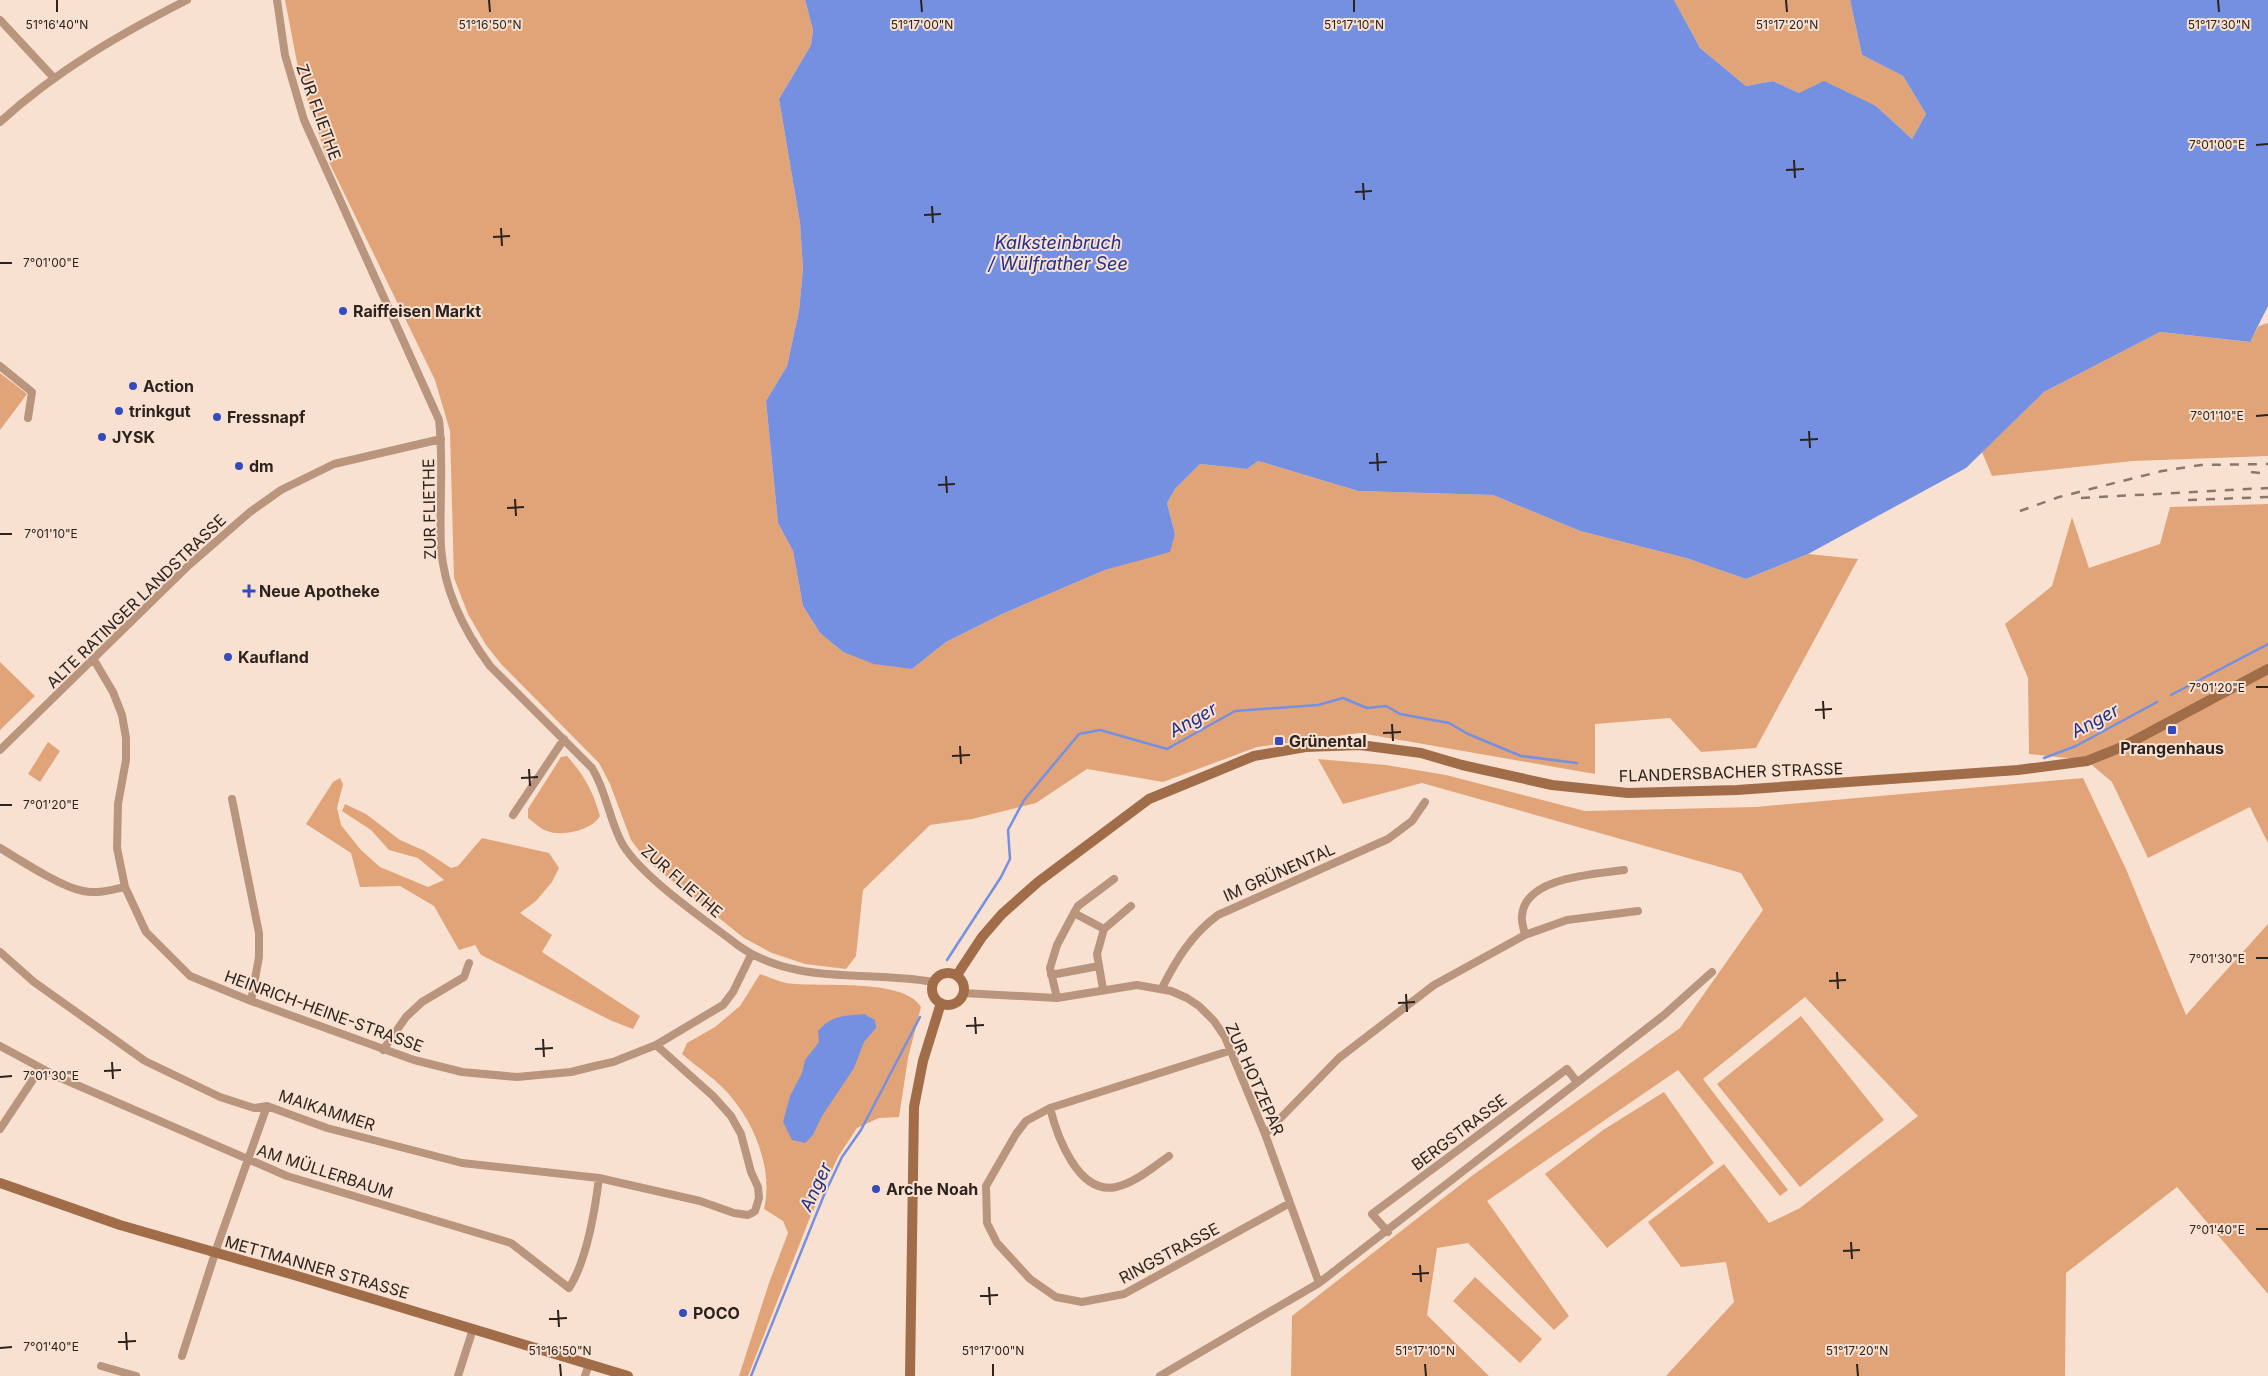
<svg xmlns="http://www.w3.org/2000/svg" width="2268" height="1376" viewBox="0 0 2268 1376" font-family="Inter,sans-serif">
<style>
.green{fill:#e1a479}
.water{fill:#7690e1}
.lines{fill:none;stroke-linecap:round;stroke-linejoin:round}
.stream{stroke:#7690e1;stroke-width:2.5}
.street{stroke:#b9957d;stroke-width:8}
.secondary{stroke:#a06d48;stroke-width:10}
.rail{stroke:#87786e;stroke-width:2.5;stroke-dasharray:9 9;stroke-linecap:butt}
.ticks{fill:none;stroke:#2c231e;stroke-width:2}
.poi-dot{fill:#344bbd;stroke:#f9e1d1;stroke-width:2}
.labels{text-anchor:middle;stroke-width:4;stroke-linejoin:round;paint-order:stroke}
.street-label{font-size:16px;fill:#2c231e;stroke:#f9e1d1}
.poi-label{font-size:16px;font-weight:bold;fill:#2c231e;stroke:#f9e1d1;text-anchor:start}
.water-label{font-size:18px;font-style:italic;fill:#1f2f8b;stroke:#f9e1d1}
.ticks-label{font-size:12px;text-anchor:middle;fill:#2c231e;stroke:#f9e1d1;stroke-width:4;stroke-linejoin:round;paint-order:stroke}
</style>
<rect width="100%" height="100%" fill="#f9e1d1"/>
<!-- green -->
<path class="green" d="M285,0H805L813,30L811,45L779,99L800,223L803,268L799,311L787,366L766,401L778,523L793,551L803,606L820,633L843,652L912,669L946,642L1002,614L1105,570L1136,560L1175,534L1167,503L1175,489L1200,464L1247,469L1258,461L1358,491L1493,495L1580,531L1686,558L1746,579L1808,554L1858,559L1756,748L1701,752L1670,718L1595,724V774L1360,733L1257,747L1163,782L1087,769L1036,803L972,819L930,825L863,890L856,956L846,969L805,964L772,953L744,938L646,860L631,840L610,784L599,763L502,665L486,645L468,614L454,578L450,431L435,380L326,156L300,78Z
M1674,0H1850L1862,55L1903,76L1926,114L1912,139L1876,106L1799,93L1773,81L1746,86L1700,48Z
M2268,323V456L2133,461L1992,476L1982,452L2044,392L2160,332L2249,342L2259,326Z
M0,373L27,394L0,430Z
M2268,504V843L2250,807L2148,858L2112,782L2086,760L2029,754L2028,678L2005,624L2052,586L2072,517L2089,568L2160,544L2170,507Z
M0,662L35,696L0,730Z
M48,742L60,751L40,782L28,774Z
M567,756C584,775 593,791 600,816C592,830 563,837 547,831C540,829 534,822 528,818V809L561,757Z
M1318,759L1386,765L1446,775L1585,811L1756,807L2083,778L2126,869L2186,1015L2268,924V1294L2177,1187L2066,1273L2065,1376H1666L1734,1302L1726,1262L1681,1267L1648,1222L1724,1164L1769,1223L1800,1208L1918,1116L1805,997L1703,1079L1788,1190L1780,1196L1678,1070L1487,1201L1569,1316L1554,1330L1468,1243L1437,1248L1427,1315L1489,1376H1291L1292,1316L1473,1175L1680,1028L1763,910L1741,873L1422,783L1343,804Z
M340,778L343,784L337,808L341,825L361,850L380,867L428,887L444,880L418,858L389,850L371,830L342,811L345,804L366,814L400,840L425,851L451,868L458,866L482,838L549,853L559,868L552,882L536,901L520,913L552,935L542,952L640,1016L633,1029L612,1021L481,955L475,945L459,950L434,906L400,886L360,887L351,853L306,824L333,782Z
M760,974C769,977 778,981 786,983C818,988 903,977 921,1007L908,1058L899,1117L879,1118L857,1128L838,1157L809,1220L748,1376H739L769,1283L788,1233L783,1221L764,1209C773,1171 756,1127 732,1098C719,1081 698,1068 682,1054L687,1043L715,1027L740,1006Z
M1801,1016L1884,1120L1800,1187L1717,1084Z
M1664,1092L1714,1163L1607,1248L1545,1174L1603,1130Z
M1475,1277L1542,1339L1520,1363L1453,1301Z"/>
<!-- water -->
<path class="water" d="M805,0H1674L1700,48L1746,86L1773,81L1799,93L1824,81L1876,106L1912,139L1926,114L1903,76L1862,55L1850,0H2268V306L2250,342L2160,332L2044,392L1966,468L1808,554L1746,579L1686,558L1580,531L1493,495L1358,491L1258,461L1247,469L1200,464L1175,489L1167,503L1175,534L1170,552L1105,570L1002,614L946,642L912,669L874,664L843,652L820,633L803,606L793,551L778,523L766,401L787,366L799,311L803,268L800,223L779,99L811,45L813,30Z
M864,1014L875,1020L876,1028L864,1042L854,1068L822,1116L813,1135L805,1143L792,1140L783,1122L790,1096L802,1073L805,1060L819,1042L818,1031C832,1015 844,1016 864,1014Z"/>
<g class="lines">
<!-- stream -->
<path class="stream" d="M2171,695L2268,644
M2044,758L2076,746L2157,702
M947,960L1001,877L1010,859L1008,830L1024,800L1079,734L1100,730L1167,749L1235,711L1318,705L1343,698L1367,708L1386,706L1400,714L1449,723L1468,734L1521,756L1577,763
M751,1376L824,1195L842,1157L861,1130L920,1017"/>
<!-- street -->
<path class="street" d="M277,0L285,55L304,120L439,420C444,463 439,505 441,547C444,592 464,631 490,666L592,768C607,792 609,821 623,845C644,879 707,921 739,946C796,986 868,970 933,982
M0,20L54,78
M0,122C56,71 120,34 187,0
M0,366L32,392L28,418
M94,660L113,692L122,715L126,738V760L118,804L117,848L125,887L146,932L190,976L251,1001L414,1060L462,1072L517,1077L571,1072L595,1066L613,1062L656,1045L723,1005L733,992L751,955
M0,750L188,566L250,512L281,490L334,464L441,439
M232,799L259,933V957L251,1001
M513,815L564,739
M0,848C20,860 61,887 83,891C97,894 112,890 125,887
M1074,913L1078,906L1114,879
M1104,929L1131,906
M1525,935C1524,929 1521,922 1522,916C1524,877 1595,874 1624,870
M0,952L34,982L145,1061L220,1097L254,1108L267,1106L327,1128L462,1163L599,1178L700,1201L734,1213L748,1215L752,1213L755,1211L759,1198L758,1187L751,1172L741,1134L731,1116L713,1096L656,1045
M1051,975L1099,966
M1162,988C1176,960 1192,934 1218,915L1388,839L1412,821L1425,802
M963,993L1057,998L1137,985L1171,991L1187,998L1199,1006L1214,1021L1225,1037L1265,1134L1319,1283
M1057,998L1050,968L1057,945L1074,913L1104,929L1097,954L1103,989
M0,1046L56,1076L287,1176L511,1243L569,1288C586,1262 595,1210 599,1178
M383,1050L406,1017L422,1002L464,977L469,963
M1229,1051L1050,1108L1026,1121L1016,1134L986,1186L987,1223L997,1243L1030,1279L1056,1297L1082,1302L1124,1294L1290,1203
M1050,1108C1057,1136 1078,1195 1116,1187C1135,1183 1153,1167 1169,1156
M0,1129L40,1069
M1265,1134L1339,1058L1434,985L1525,935L1567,920L1638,911
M1388,1232L1372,1214L1567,1069L1577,1082
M182,1356L218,1244L267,1106
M101,1366L136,1376
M458,1376L473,1329
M585,1376L589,1364
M1160,1376L1319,1283L1664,1015L1712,972"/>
<!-- secondary -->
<path class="secondary" d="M932 989a16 16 0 1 1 32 0a16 16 0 1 1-32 0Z
M957,975L982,937L1002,914L1038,882L1149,799L1254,756L1306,747L1360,745L1421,753L1462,765L1552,785L1628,793L1737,790L2018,770L2087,761L2122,747L2268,669
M0,1183L120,1225L294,1275L628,1376
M910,1376L914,1107L923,1061L941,1003"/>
<!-- rail -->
<path class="rail" d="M2251,472L2268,474
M2081,498L2268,488
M2188,500L2268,497
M2020,511L2059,497L2162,471L2201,465L2268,464"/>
</g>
<!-- ticks -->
<path class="ticks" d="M57,0V12M489,0L490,12M921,0L922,12M1354,0V12M1786,0L1787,12M2218,0L2219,12M2256,145L2268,144M1794,160L1795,178M1786,170L1804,169M1363,183L1364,200M1355,192L1372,191M932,206L933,223M924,215L941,214M501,228L502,246M493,237L510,236M0,263H12M2256,416L2268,415M1809,431L1810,448M1800,440L1818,439M1377,453L1378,471M1369,463L1387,462M946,476L947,493M938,485L955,484M515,499L516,516M507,508L524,507M0,534H12M2256,687H2268M1823,701L1824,719M1815,710L1832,709M1392,724L1393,741M1383,733L1401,732M960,746L961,764M952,756L970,755M529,769L530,786M521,778L538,777M0,805H12M2256,958H2268M1837,972L1838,989M1829,981L1846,980M1406,994L1407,1012M1398,1003L1415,1002M975,1017L976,1034M966,1026L984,1025M543,1039L544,1057M535,1049L553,1048M112,1062L113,1079M104,1071L121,1070M0,1077L12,1076M2256,1229H2268M1851,1242L1852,1259M1843,1251L1860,1250M1420,1265L1421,1282M1412,1274L1429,1273M989,1287L990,1305M980,1296L998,1295M558,1310L559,1327M549,1319L567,1318M126,1332L127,1350M118,1342L136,1341M0,1348L12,1347M560,1364L561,1376M993,1364V1376M1425,1364L1426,1376M1857,1364L1858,1376"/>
<!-- markers -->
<g class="poi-dot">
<circle cx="343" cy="311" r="5"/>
<circle cx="133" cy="386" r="5"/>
<circle cx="119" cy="411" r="5"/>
<circle cx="217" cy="417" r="5"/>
<circle cx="102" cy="437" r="5"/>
<circle cx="239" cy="466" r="5"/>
<path d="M246.5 583.5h5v5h5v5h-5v5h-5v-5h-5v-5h5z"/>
<circle cx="228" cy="657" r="5"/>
<rect x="2167" y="725" width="10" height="10" rx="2.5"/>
<rect x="1274" y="736" width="10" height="10" rx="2.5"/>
<circle cx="876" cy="1189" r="5"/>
<circle cx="683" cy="1313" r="5"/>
</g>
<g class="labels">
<!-- street labels -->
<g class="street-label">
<text transform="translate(319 112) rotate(70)" y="6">ZUR FLIETHE</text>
<text transform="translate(429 509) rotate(-91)" y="6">ZUR FLIETHE</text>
<text transform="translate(136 601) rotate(-44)" y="6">ALTE RATINGER LANDSTRASSE</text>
<text transform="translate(1731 772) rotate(-2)" y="6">FLANDERSBACHER STRASSE</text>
<text transform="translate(1279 872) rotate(-24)" y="6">IM GRÜNENTAL</text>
<text transform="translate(682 881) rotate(41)" y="6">ZUR FLIETHE</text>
<text transform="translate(324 1011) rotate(20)" y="6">HEINRICH-HEINE-STRASSE</text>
<text transform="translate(1255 1079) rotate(66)" y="6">ZUR HOTZEPAR</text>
<text transform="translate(327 1110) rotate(18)" y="6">MAIKAMMER</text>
<text transform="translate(1459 1132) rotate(-37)" y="6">BERGSTRASSE</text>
<text transform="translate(325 1171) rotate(18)" y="6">AM MÜLLERBAUM</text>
<text transform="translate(1169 1253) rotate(-28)" y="6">RINGSTRASSE</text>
<text transform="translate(317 1267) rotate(16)" y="6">METTMANNER STRASSE</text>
</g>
<!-- poi labels -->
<g class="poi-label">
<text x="353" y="317">Raiffeisen Markt</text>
<text x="143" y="392">Action</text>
<text x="129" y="417">trinkgut</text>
<text x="227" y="423">Fressnapf</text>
<text x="112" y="443">JYSK</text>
<text x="249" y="472">dm</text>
<text x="259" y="597">Neue Apotheke</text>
<text x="238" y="663">Kaufland</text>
<text x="1289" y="747">Grünental</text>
<text x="2172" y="754" text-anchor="middle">Prangenhaus</text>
<text x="886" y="1195">Arche Noah</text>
<text x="693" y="1319">POCO</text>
</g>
<!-- water labels -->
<g class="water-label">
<text x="1058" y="249">Kalksteinbruch<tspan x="1058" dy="21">/ Wülfrather See</tspan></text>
<text transform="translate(1193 720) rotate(-29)" y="6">Anger</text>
<text transform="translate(2095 721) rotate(-28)" y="6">Anger</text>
<text transform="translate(816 1187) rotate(-65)" y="6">Anger</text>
</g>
</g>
<g class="ticks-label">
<text x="57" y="29">51°16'40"N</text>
<text x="490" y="29">51°16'50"N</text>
<text x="922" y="29">51°17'00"N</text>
<text x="1354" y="29">51°17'10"N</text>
<text x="1787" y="29">51°17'20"N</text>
<text x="2219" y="29">51°17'30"N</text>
<text x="2217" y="149">7°01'00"E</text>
<text x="51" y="267">7°01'00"E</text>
<text x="2217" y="420">7°01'10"E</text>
<text x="51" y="538">7°01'10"E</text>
<text x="2217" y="692">7°01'20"E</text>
<text x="51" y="809">7°01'20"E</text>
<text x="2217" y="963">7°01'30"E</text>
<text x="51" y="1080">7°01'30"E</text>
<text x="2217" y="1234">7°01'40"E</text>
<text x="51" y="1351">7°01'40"E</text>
<text x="560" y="1355">51°16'50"N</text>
<text x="993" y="1355">51°17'00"N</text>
<text x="1425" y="1355">51°17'10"N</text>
<text x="1857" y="1355">51°17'20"N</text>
</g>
</svg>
